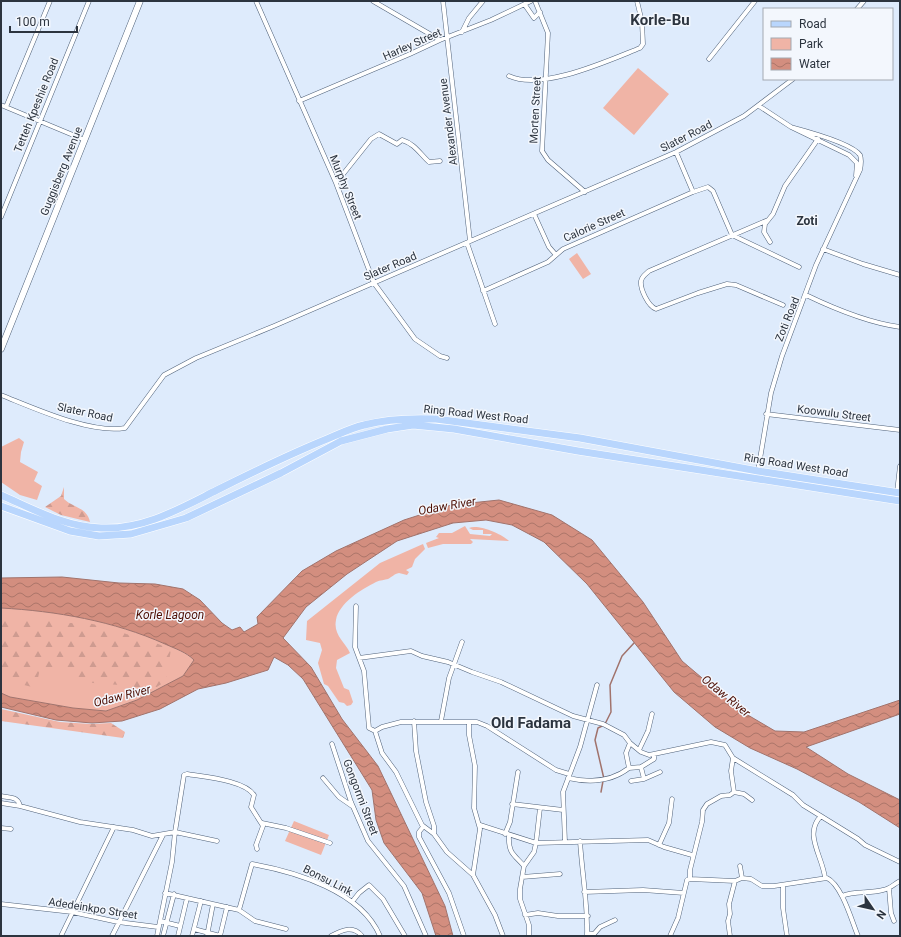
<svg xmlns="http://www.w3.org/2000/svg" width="901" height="937" viewBox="0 0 901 937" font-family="Roboto,sans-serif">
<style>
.green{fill:#f0b4a6}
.forest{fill:url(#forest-firs)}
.water{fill:url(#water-waves);stroke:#a1736c}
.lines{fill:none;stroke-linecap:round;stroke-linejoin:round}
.stream{stroke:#a1736c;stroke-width:1.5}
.street-casing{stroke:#50627a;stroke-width:5}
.secondary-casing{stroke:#50627a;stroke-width:7}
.primary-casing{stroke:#fff;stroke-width:8}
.street{stroke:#fff;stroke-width:4}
.secondary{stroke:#fff;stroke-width:6}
.primary{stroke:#b9d6fd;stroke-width:7}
.labels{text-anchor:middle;stroke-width:3;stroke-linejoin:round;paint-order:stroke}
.street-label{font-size:11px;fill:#2c343f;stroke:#f3f7fd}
.neighbourhood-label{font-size:12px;font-weight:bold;fill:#2c343f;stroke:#f3f7fd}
.water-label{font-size:12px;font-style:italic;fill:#4e1005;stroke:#f3f7fd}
.district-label{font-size:15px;font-weight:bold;fill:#2c343f;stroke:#f3f7fd}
</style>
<defs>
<pattern id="forest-firs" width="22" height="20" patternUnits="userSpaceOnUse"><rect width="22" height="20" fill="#f0b4a6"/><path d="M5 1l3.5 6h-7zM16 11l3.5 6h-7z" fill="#ce9b90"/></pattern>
<pattern id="water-waves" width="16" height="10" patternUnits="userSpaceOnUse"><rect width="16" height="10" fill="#d38e7f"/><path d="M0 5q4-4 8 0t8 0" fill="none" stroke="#ab7569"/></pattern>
</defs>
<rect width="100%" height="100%" fill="#deebfc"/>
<!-- green -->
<path class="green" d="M638,68L669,94L634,135L603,108Z
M577,253L591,274L583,279L569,259Z
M19,438L24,442L21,452L20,462L38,472L34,481L42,486L37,500L20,495L1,482V447Z
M465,526L470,534L490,536L492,534H483V530H473L469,528C478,524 502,534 509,541L470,539L473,542L471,544H443L428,548L426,543L439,538L436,537L439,533H452Z
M423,544L425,549L415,559L412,567L406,570L409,572L407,575L399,573C394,574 392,577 388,579C385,580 380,580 376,582C362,589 339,603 336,620C333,635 345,642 350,653L337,660L336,668L344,688L349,690L353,702L351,705L347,706L344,703L339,702L328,686L324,684L318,663L322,650L320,643L306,640L307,621L380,563Z
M1,608C56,611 114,621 165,644C176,649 185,652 194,660L183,676L137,700L106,711L73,708L10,697L1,693Z
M294,821L329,835L321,855L285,841Z"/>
<!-- forest -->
<path class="forest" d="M64,487V499C73,508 87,507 90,522L61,515L45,507L61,496Z
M1,617H10L19,621L47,618L55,623H87L118,629L126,634L140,637L171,649L166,681L149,692L135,695L133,684L120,685L93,683L73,679L60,668H40L36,688L12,682L1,676Z
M1,709L60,722L91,724L111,723L125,732L123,738L1,721Z"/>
<!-- water -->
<path class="water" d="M499,500L552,515L592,540L643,602L682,661L741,711L775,731L804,732L900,700V714L806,747L848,774L900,800V828L859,802L797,769L750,748L715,727L674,692L587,584L544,542L512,525L486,520L453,523L397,541L347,574L306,607L283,638L311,667L342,719L378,766L445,906L453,936H436L422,893L384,843L376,820L372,790L303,679L288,665L274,657L268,670L226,683L198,689L160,709L122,721L92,723L56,720L1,707V693L10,697L73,708L106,711L137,700L183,676L194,660C186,652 176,649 165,644C114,621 56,611 1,608V578L62,577L119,583L155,584L183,589L200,600L222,623L232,630L240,627L244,632L258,624L257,617L302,571L336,551L404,520L451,505Z"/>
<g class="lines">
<!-- stream -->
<path class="stream" d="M605,724L611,712L610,685L622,656L634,643
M602,726L598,728L595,740L604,779
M601,792L603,781"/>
<!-- street casing -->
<g class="street-casing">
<path id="street" d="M256,1L336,183L374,283L415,339L440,356L447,358
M373,1L440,40
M443,1L470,241
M535,1L548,33L542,151L548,160L585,192
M525,5L534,18L540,12
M857,9L864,1
M462,32L469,18L483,1
M709,59L755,1
M509,76C542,91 607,61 640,48L643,44L642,22L637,1
M299,101L410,54L440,40L491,20L531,1
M1,105L85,140
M759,106L791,127L849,155L857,163L856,176
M6,107L50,1
M676,152L693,192
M336,183L371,139L379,134L397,144L402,140C415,144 420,154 429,162L440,161
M534,214L549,247L556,255
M1,217L89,1
M768,220L649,271C646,274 642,276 641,281C640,289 648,306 656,309L698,293L727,284L736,285L783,305
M770,242L764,232L765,224L773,214L785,186L818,139
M467,243L495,324
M823,249L863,264L900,275
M483,291L548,262L563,249L693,192L708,187L713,191L732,235L799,267
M806,295C833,308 870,323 900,327
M1,395C34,408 90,434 125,428L164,375L196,358L274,326L676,152L744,116L793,79
M766,414L900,430
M758,471L771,393L782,356L816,265L860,170C861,165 862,160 860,155C852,143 806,131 791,127
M897,492L900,466
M356,606L355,647L364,671L369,728L375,731L382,753L396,772L422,825L434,834
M359,658L411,651L422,656L448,662L472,672L501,682L573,716L603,724L624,735L630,743L641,752L649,755L711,742L725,745L733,758L793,795L803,805L858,839L865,845L900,862
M414,721L416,751L426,802L434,826V834L447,852L473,875L495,915L503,936
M441,721L449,678L462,642
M469,722V735L475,766L474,808L480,829L473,875
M375,731L382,727L401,722H477L487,726L556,770L569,774
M332,744L351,802L368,841L404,886L426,936
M639,750L648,731L652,714
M733,758L731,771L734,792
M629,768L641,767L654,759V754
M323,778L339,797L352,806
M568,778C590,783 611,782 629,768L626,753L630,743
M644,779L660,772
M631,781L644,779L641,767
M734,792L744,794L752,800
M1,796C10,798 18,796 20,806
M1,803L20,806L80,822L133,830L152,836L175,832L217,841
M512,804L563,810
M821,816C803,834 823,857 825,878
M262,823L286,828L330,843
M480,825L536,843L648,840L664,847L692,855
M423,827L419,832V837L449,893L464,936
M1,828L11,829
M505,834L510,822L518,772
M509,836C508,854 515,855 524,866
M580,841C582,873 588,905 587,936
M565,842L563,792L580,747L597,685
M659,845L669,823L672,799
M740,866L742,878
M522,877L560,874
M690,879L735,881L742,878L751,879L762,886H774L827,878C842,885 852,922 858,936
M783,885V908L787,936
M889,888L891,913L894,921
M584,892L643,890L684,893
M165,893L239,910L255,921L286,929
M842,896C854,890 870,894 883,890C890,889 894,884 900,881
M352,902L359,893L369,885L383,899L405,936
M1,904L72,912L118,922L158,927
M239,910L252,864C296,872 361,891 380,936
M525,915L538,913L558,916H588
M160,921L180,926
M194,929L220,936
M587,933L594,934L600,927L615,920
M61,936L114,827
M112,936L163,835
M157,936L172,862L175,832L184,775L187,774C204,777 244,780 254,795L251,807L263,826L256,845L257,849
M163,936L174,894
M178,936L187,898
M192,936L201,901
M207,936L213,904
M220,936L227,907
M331,936C342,930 353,925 362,936
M529,936V925L520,899V889L524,866L534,852L536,843L540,808
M670,936L678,918L687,880L690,879V870L702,822L703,810L707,804L721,796L730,795L734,792
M730,936L728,921L730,914L729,904L735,881"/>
</g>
<!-- secondary casing -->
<g class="secondary-casing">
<path id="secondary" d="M1,349L140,1"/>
</g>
<!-- primary casing -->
<g class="primary-casing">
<path id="primary" d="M1,495C33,509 65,527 101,528C144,530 181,508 217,490C253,472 290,454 327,439C339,434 351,428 364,425C387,419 412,418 436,419L580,438L758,471L900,493
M1,506L70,531L99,536L131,534L186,518L281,473L341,441L387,429L413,425L454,429L578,451L900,501"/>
</g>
<!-- street -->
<use href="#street" class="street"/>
<!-- secondary -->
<use href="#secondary" class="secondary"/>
<!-- primary -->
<use href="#primary" class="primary"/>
</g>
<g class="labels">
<!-- street labels -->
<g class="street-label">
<text transform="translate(412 44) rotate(-24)" y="4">Harley Street</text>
<text transform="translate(36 105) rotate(-68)" y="4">Tetteh Kpeshie Road</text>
<text transform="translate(535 110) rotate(-87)" y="4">Morten Street</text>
<text transform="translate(448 122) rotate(-97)" y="4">Alexander Avenue</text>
<text transform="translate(686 136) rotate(-27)" y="4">Slater Road</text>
<text transform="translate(61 171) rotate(-68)" y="4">Guggisberg Avenue</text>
<text transform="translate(346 187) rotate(68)" y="4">Murphy Street</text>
<text transform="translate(594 225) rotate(-24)" y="4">Calorie Street</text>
<text transform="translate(390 266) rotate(-23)" y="4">Slater Road</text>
<text transform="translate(787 319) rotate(-68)" y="4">Zoti Road</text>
<text transform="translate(85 412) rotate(12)" y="4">Slater Road</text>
<text transform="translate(834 413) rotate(7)" y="4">Koowulu Street</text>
<text transform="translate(476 414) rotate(6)" y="4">Ring Road West Road</text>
<text transform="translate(796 465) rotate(9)" y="4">Ring Road West Road</text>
<text transform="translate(361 797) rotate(69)" y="4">Gongormi Street</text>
<text transform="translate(328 880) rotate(27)" y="4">Bonsu Link</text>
<text transform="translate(93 908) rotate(9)" y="4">Adedeinkpo Street</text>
</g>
<!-- neighbourhood labels -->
<g class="neighbourhood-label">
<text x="807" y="225">Zoti</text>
</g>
<!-- water labels -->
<g class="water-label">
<text transform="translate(447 506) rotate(-10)" y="4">Odaw River</text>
<text x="170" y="619">Korle Lagoon</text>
<text transform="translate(122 696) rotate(-14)" y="4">Odaw River</text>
<text transform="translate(726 696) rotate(39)" y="4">Odaw River</text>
</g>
<!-- district labels -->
<g class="district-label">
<text x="660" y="25">Korle-Bu</text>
<text x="531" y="728">Old Fadama</text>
</g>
</g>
<!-- border -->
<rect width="901" height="937" fill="none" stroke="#2c343f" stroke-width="4"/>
<!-- legend -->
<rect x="763" y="8" width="130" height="72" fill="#f3f7fd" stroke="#a3a9b1"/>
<rect x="771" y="21" width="20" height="6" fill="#b9d6fd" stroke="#a3a9b1"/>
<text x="799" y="28" font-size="12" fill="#2c343f">Road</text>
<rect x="771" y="38" width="20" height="12" fill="#f0b4a6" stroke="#a3a9b1"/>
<text x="799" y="48" font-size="12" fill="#2c343f">Park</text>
<rect x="771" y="58" width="20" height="12" fill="url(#water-waves)" stroke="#a3a9b1"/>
<text x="799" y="68" font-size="12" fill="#2c343f">Water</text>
<!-- north arrow -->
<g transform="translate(873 909) rotate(124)" stroke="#f3f7fd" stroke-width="3" paint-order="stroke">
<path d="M0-3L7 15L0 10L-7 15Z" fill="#2c343f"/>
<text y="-6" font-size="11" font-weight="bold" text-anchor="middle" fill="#2c343f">N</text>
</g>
<!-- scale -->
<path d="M10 26v6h67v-6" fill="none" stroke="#2c343f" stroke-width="2"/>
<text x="16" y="26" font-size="12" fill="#2c343f" stroke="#f3f7fd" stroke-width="3" paint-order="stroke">100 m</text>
</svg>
